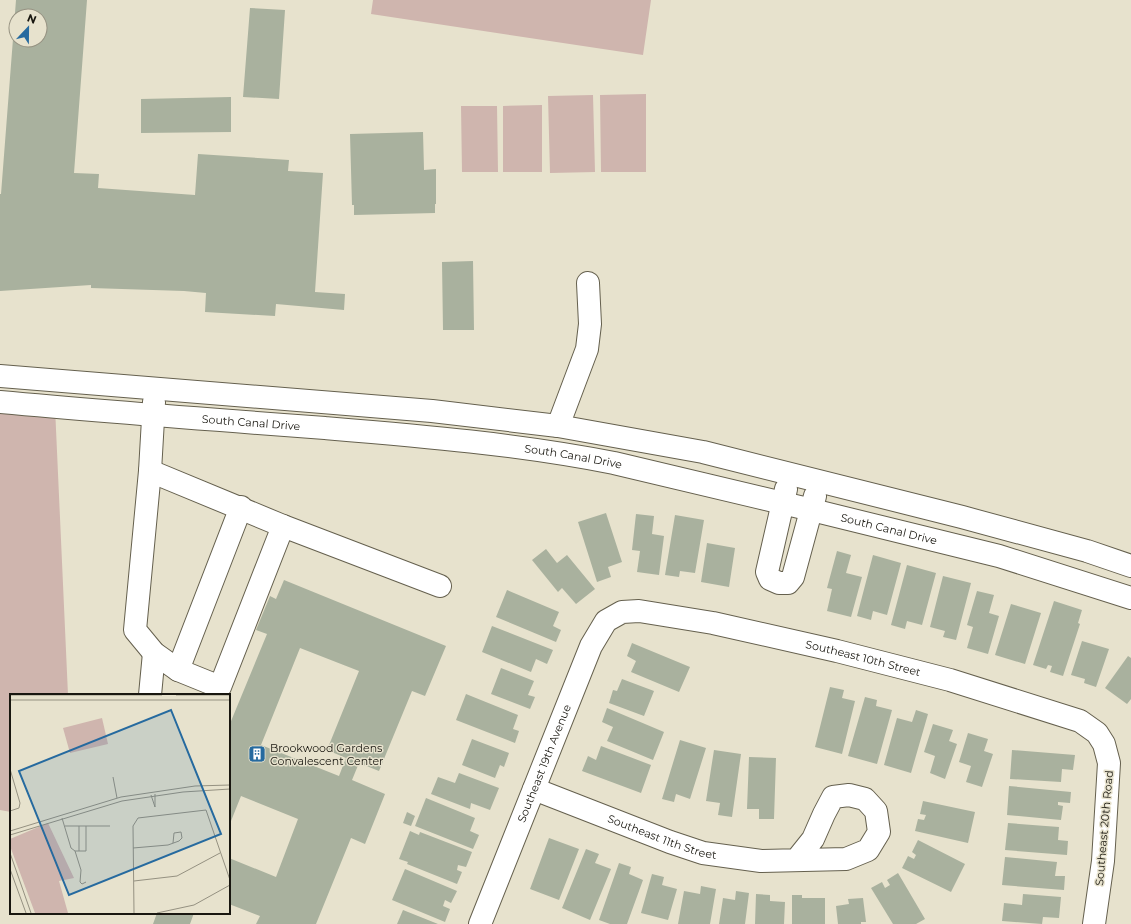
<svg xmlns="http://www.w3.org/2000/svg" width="1131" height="924" viewBox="0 0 1131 924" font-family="Montserrat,sans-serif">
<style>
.green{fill:#cfb5ae}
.building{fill:#a9b19e;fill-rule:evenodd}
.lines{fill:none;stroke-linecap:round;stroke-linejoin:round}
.minor-casing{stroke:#65604e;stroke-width:24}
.minor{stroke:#fff;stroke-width:22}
.labels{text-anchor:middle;stroke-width:3;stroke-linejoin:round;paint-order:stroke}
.street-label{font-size:11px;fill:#191710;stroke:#e7e2cd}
.poi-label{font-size:11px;fill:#191710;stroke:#e7e2cd;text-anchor:start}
.inset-road{fill:none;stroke:#959181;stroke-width:1}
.view{fill:#266a9f;fill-opacity:0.15;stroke:#266a9f;stroke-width:2}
.inset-edge{fill:none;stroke:#191710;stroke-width:2}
</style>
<rect width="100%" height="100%" fill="#e7e2cd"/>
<!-- green -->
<path class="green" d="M373,0H651L643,55L371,14Z
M646,94V172H601L600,95Z
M593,95L595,172L550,173L548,96Z
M542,105V172H503V106Z
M461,106H497L498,172H462Z
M0,407H55L68,695H11V812L0,810Z"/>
<!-- building -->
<path class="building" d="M16,0H87L74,173L99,174L98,188L195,195L198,154L289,160L288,171L323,173L315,292L345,294L344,310L276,304L275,316L205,312L206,293L184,291L91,288V285L0,291V194H1ZM16,16H40V40H16Z
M250,8L285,10L279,99L243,97Z
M231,97V132L141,133V99Z
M423,132L424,170L436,169V204H435V213L354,215V205H352L350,134Z
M473,261L474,330H443L442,262Z
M606,513L622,562L608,567L611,577L597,582L578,522Z
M636,514L654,516L652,534L664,536L659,575L637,572L640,551L632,550Z
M675,515L704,520L695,573L680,571L679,577L665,575Z
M707,543L735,548L729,587L701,582Z
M546,549L557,563L567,555L595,589L576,604L562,588L558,592L532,560Z
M837,551L851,555L846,573L862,577L851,617L827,611L832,589L827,588Z
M873,555L901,563L887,615L873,611L871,620L857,616Z
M907,565L936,573L922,625L907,621L905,629L891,625Z
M943,576L971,583L956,640L943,637L945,631L930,627Z
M284,580L446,646L425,696L412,691L379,771L359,763L352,780L385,794L365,844L351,838L316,924H256L260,916L229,904V858L276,877L298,819L241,796L229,826V726L267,634L256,630L270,596L276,599ZM300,648L359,671L327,750L346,758L339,776L261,745Z
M507,590L559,612L553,626L561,630L556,642L496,617Z
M977,591L994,595L989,613L999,616L988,654L967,648L973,627L967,625Z
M1054,601L1082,610L1078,623L1080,624L1063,676L1050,672L1052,666L1048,665L1046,669L1033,665Z
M1011,604L1041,613L1025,664L995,655Z
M492,626L553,650L547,664L536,659L531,672L482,652Z
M1082,641L1109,649L1096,687L1084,683L1085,679L1071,675Z
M632,643L690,667L679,692L631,672L636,661L627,656Z
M1128,656L1131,658V699L1127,704L1105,688Z
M501,668L534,681L528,695L535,697L530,709L491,694Z
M622,679L654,691L644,716L609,703L613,690L617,691Z
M830,687L844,690L842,698L855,701L842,754L815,747Z
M466,694L518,715L513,729L519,731L515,743L456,720Z
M865,697L877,700L876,706L892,710L877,764L848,756Z
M607,708L664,732L653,760L607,741L613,727L602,722Z
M916,710L928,714L911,773L884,765L897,718L912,722Z
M933,724L953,730L949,741L957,744L945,779L930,773L935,756L924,752Z
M968,733L988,739L984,751L993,754L982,787L966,782L971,766L959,762Z
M472,739L509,753L504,767L500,765L495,778L462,765Z
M680,740L706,748L690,799L676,794L674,802L662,799Z
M601,746L651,765L641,793L582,771L588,756L596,760Z
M714,750L741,754L732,817L718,815L720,803L706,801Z
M1012,750L1075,755L1073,770L1062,769L1061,782L1010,779Z
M749,757L776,758L774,819H759V809H747Z
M459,773L499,788L490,810L471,803L470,809L431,794L438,777L455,783Z
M1009,786L1071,792L1070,803L1058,802V805L1063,806L1061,820L1007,815Z
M426,798L475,818L470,831L479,835L473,849L415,826Z
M923,801L975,812L968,843L915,831L918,819L924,820L926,815L920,814Z
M407,812L415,816L411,826L403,823Z
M1008,823L1059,827L1058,840L1068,841L1067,855L1005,850Z
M410,831L419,835L420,832L472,852L466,867L458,865L457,870L462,872L457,884L407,864L408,862L399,859Z
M549,838L579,849L559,900L530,889Z
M918,840L965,864L951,892L902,868L908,856L914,859L916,855L912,852Z
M586,849L599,854L595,863L611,869L590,920L562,908Z
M1005,857L1057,862L1055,876H1065L1064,890L1002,885Z
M619,863L631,867L629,874L643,880L627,924H610L599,920Z
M405,869L457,891L451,903L445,900L443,906L450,909L445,922L392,900Z
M898,873L925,919L916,924H893L871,888L882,882L885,888L890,885L887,880Z
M652,874L664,877L662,885L677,889L668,920L641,913Z
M701,886L716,889L710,924H678L684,891L700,894Z
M736,891L749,893L745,924H719L723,898L735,900Z
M756,894L770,895V901L785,902L784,924H755Z
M1023,894L1061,897L1059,918L1043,917L1042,924L1002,921L1004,903L1022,905Z
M792,895H802V898H825V924H792Z
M863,898L866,922H861V924H838L836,906L849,904L848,899Z
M403,910L438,924H397Z
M157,913H194L190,924H153Z"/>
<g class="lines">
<!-- minor casing -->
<g class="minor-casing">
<g id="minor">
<path d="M0,376L432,411L558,426L703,452L962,517L1087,551L1131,566"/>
<path id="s1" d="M0,402C108,412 216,420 325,428C421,436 518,444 614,463L812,510L999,556L1131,598"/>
<path d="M154,402L150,471L135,630L154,653L178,670L220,687L283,526"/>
<path d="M558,426L587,349L590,324L588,283"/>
<path d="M150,471L283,526L440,586"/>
<path d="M786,489L767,572L770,579L779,583H788L793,577L815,496"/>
<path d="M178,670L241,507"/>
<path d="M150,695L154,653"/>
<path id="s2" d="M534,789L670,842L703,853L761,861L846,859L868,850L879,832L876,811L865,799L849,795L833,797L824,814L813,839L797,859"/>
<path id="s3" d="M480,924L591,646L606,621L622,612L639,611L713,623L837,651L950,680L1080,721L1097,733L1104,744L1109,763L1103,861L1094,924"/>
</g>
</g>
<!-- minor -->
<use href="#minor" class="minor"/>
</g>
<!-- icons -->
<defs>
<g id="building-square" transform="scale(0.9)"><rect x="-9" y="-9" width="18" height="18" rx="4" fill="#266a9f" stroke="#e7e2cd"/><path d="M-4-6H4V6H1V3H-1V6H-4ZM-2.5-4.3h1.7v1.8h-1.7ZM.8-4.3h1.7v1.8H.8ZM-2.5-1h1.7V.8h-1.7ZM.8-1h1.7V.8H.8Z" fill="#fff"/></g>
</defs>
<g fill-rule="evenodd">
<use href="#building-square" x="257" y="754"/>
</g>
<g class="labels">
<!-- street labels -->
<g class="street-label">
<text dy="4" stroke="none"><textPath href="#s1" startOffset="252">South Canal Drive</textPath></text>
<text dy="4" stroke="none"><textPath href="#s1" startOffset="576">South Canal Drive</textPath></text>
<text dy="4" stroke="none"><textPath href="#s1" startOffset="900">South Canal Drive</textPath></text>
<text dy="4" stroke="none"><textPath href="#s3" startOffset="593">Southeast 10th Street</textPath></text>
<text dy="4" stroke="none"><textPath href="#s3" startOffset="173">Southeast 19th Avenue</textPath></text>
<text transform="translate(1104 828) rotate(-85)" y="4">Southeast 20th Road</text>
<text dy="4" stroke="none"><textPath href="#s2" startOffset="137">Southeast 11th Street</textPath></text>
</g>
<!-- poi labels -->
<g class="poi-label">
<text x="270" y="752">Brookwood Gardens<tspan x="270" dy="13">Convalescent Center</tspan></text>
</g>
</g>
<!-- overview -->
<g transform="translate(10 694)">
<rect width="220" height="220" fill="#e7e2cd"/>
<path d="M92,24L98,50L60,59L53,34ZM38,129L64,184L49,187L58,219H25L0,152V145Z" fill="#cfb5ae"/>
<path class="inset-road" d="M0,1H152M166,1H220M0,6H220M0,75L10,109L9,114L0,117M103,83L107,104M141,101L145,113V100M52,124L61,154L65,157H76V132M55,132H100M69,132V157M0,137L111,103L185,92L220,91M0,141L112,107L173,98L220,95M123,154L158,151L169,147L172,144L171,138L164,139L163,149M65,157L71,176L70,188L72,190L76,188M0,159L21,219M0,175L16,219M124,187L167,182L210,159M124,219L123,132L128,124L196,116L220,186M147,219L184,211L220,191"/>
<path class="view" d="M161,16L211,140L59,201L9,77Z"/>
<rect width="220" height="220" class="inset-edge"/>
</g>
<!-- north arrow -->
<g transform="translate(28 28) rotate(22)"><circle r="19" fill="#e7e2cd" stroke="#959181"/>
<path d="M0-3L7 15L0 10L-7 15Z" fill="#266a9f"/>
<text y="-6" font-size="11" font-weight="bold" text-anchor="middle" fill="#191710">N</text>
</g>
</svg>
